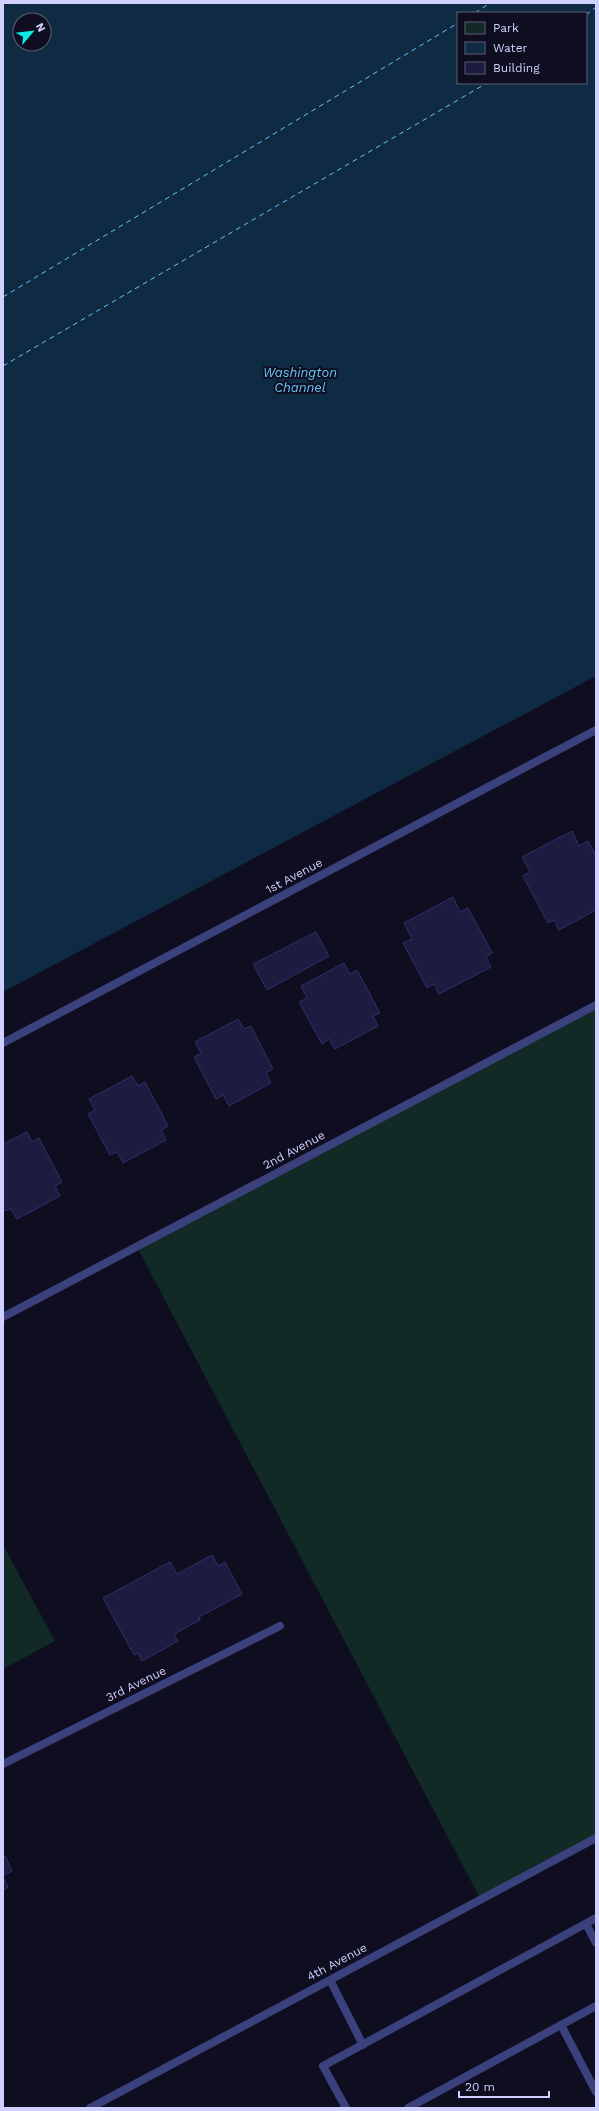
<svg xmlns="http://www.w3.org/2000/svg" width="599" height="2111" viewBox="0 0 599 2111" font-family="'Work Sans',sans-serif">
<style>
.green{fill:#112a26}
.water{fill:#0f2a43;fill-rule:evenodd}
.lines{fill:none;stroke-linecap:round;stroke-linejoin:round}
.ferry{stroke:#63c6f7;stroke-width:1;stroke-dasharray:5 4;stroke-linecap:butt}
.building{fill:#1e1b40;stroke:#322e6b}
.service{stroke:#3b417d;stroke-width:8}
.labels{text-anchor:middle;stroke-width:4;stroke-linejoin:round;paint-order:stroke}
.street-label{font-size:12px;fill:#cfd0fd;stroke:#0f0e20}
.water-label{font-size:13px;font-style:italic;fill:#63c6f7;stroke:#0f0e20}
</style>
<rect width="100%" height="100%" fill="#0f0e20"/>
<!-- green -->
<path class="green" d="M596,1005V1838L481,1900L137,1247Z
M3,1545L55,1641L3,1669Z"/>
<!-- water -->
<path class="water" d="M3,3H596V676L3,992ZM458,13H586V83H458ZM20,20H44V44H20Z"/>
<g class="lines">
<!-- ferry -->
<path class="ferry" d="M475,13L490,3
M586,15L596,7
M3,297L458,23
M3,366L487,83"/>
</g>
<!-- building -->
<path class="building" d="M572,831L579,846L588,841L596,856V910L559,930L554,920L548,923L523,876L530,872L522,857Z
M453,897L460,912L468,908L492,953L486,957L491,967L439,994L434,984L427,988L403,943L412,939L404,923Z
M316,932L329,956L267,990L253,964Z
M344,963L350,974L357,970L380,1013L373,1016L378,1026L335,1049L329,1039L322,1044L299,1002L307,998L301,986Z
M238,1019L244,1029L251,1026L273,1069L266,1073L271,1083L229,1106L223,1095L216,1099L194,1057L201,1053L195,1042Z
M132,1076L138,1086L145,1082L168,1126L161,1130L166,1140L123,1163L117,1152L110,1155L88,1114L95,1110L89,1099Z
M27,1132L32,1142L39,1138L62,1182L55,1186L60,1196L17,1219L11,1209L3,1211V1144Z
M212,1555L218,1566L225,1562L242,1594L199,1617L200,1620L174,1634L178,1641L142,1661L138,1653L134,1655L103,1598L170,1562L177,1574Z
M5,1856L12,1871L3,1876V1857Z
M3,1878L8,1887L3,1890Z"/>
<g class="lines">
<!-- service -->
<path class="service" d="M3,1043L596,730
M3,1317L596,1005
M3,1764L280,1626
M586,1924L596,1943
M330,1980L363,2045
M561,2025L596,2092
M90,2108L596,1838
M346,2108L323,2066L596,1918
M408,2108L596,2006"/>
</g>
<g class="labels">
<!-- street labels -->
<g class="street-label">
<text transform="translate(294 876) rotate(-28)" y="4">1st Avenue</text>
<text transform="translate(294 1150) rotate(-28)" y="4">2nd Avenue</text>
<text transform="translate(136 1684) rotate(-26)" y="4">3rd Avenue</text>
<text transform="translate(337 1962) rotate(-28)" y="4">4th Avenue</text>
</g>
<!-- water labels -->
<g class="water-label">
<text x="300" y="377">Washington<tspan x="300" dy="15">Channel</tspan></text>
</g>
</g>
<!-- border -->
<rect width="599" height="2111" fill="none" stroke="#cfd0fd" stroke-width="8"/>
<!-- legend -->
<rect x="457" y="12" width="130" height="72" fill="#0f0e20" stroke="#5c5c78"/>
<rect x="465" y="22" width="20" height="12" fill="#112a26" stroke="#5c5c78"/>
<text x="493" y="32" font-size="12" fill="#cfd0fd">Park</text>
<rect x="465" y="42" width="20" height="12" fill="#0f2a43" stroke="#5c5c78"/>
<text x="493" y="52" font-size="12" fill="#cfd0fd">Water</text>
<rect x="465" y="62" width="20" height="12" fill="#1e1b40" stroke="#5c5c78"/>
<text x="493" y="72" font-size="12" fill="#cfd0fd">Building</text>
<!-- north arrow -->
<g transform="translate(32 32) rotate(62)"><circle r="19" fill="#0f0e20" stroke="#5c5c78"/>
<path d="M0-3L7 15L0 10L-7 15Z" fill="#0cece6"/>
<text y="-6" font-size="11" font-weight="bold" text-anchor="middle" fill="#cfd0fd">N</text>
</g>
<!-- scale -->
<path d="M459 2091v6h90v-6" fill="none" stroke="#cfd0fd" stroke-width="2"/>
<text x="465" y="2091" font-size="12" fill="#cfd0fd" stroke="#0f0e20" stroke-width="3" paint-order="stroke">20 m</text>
</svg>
